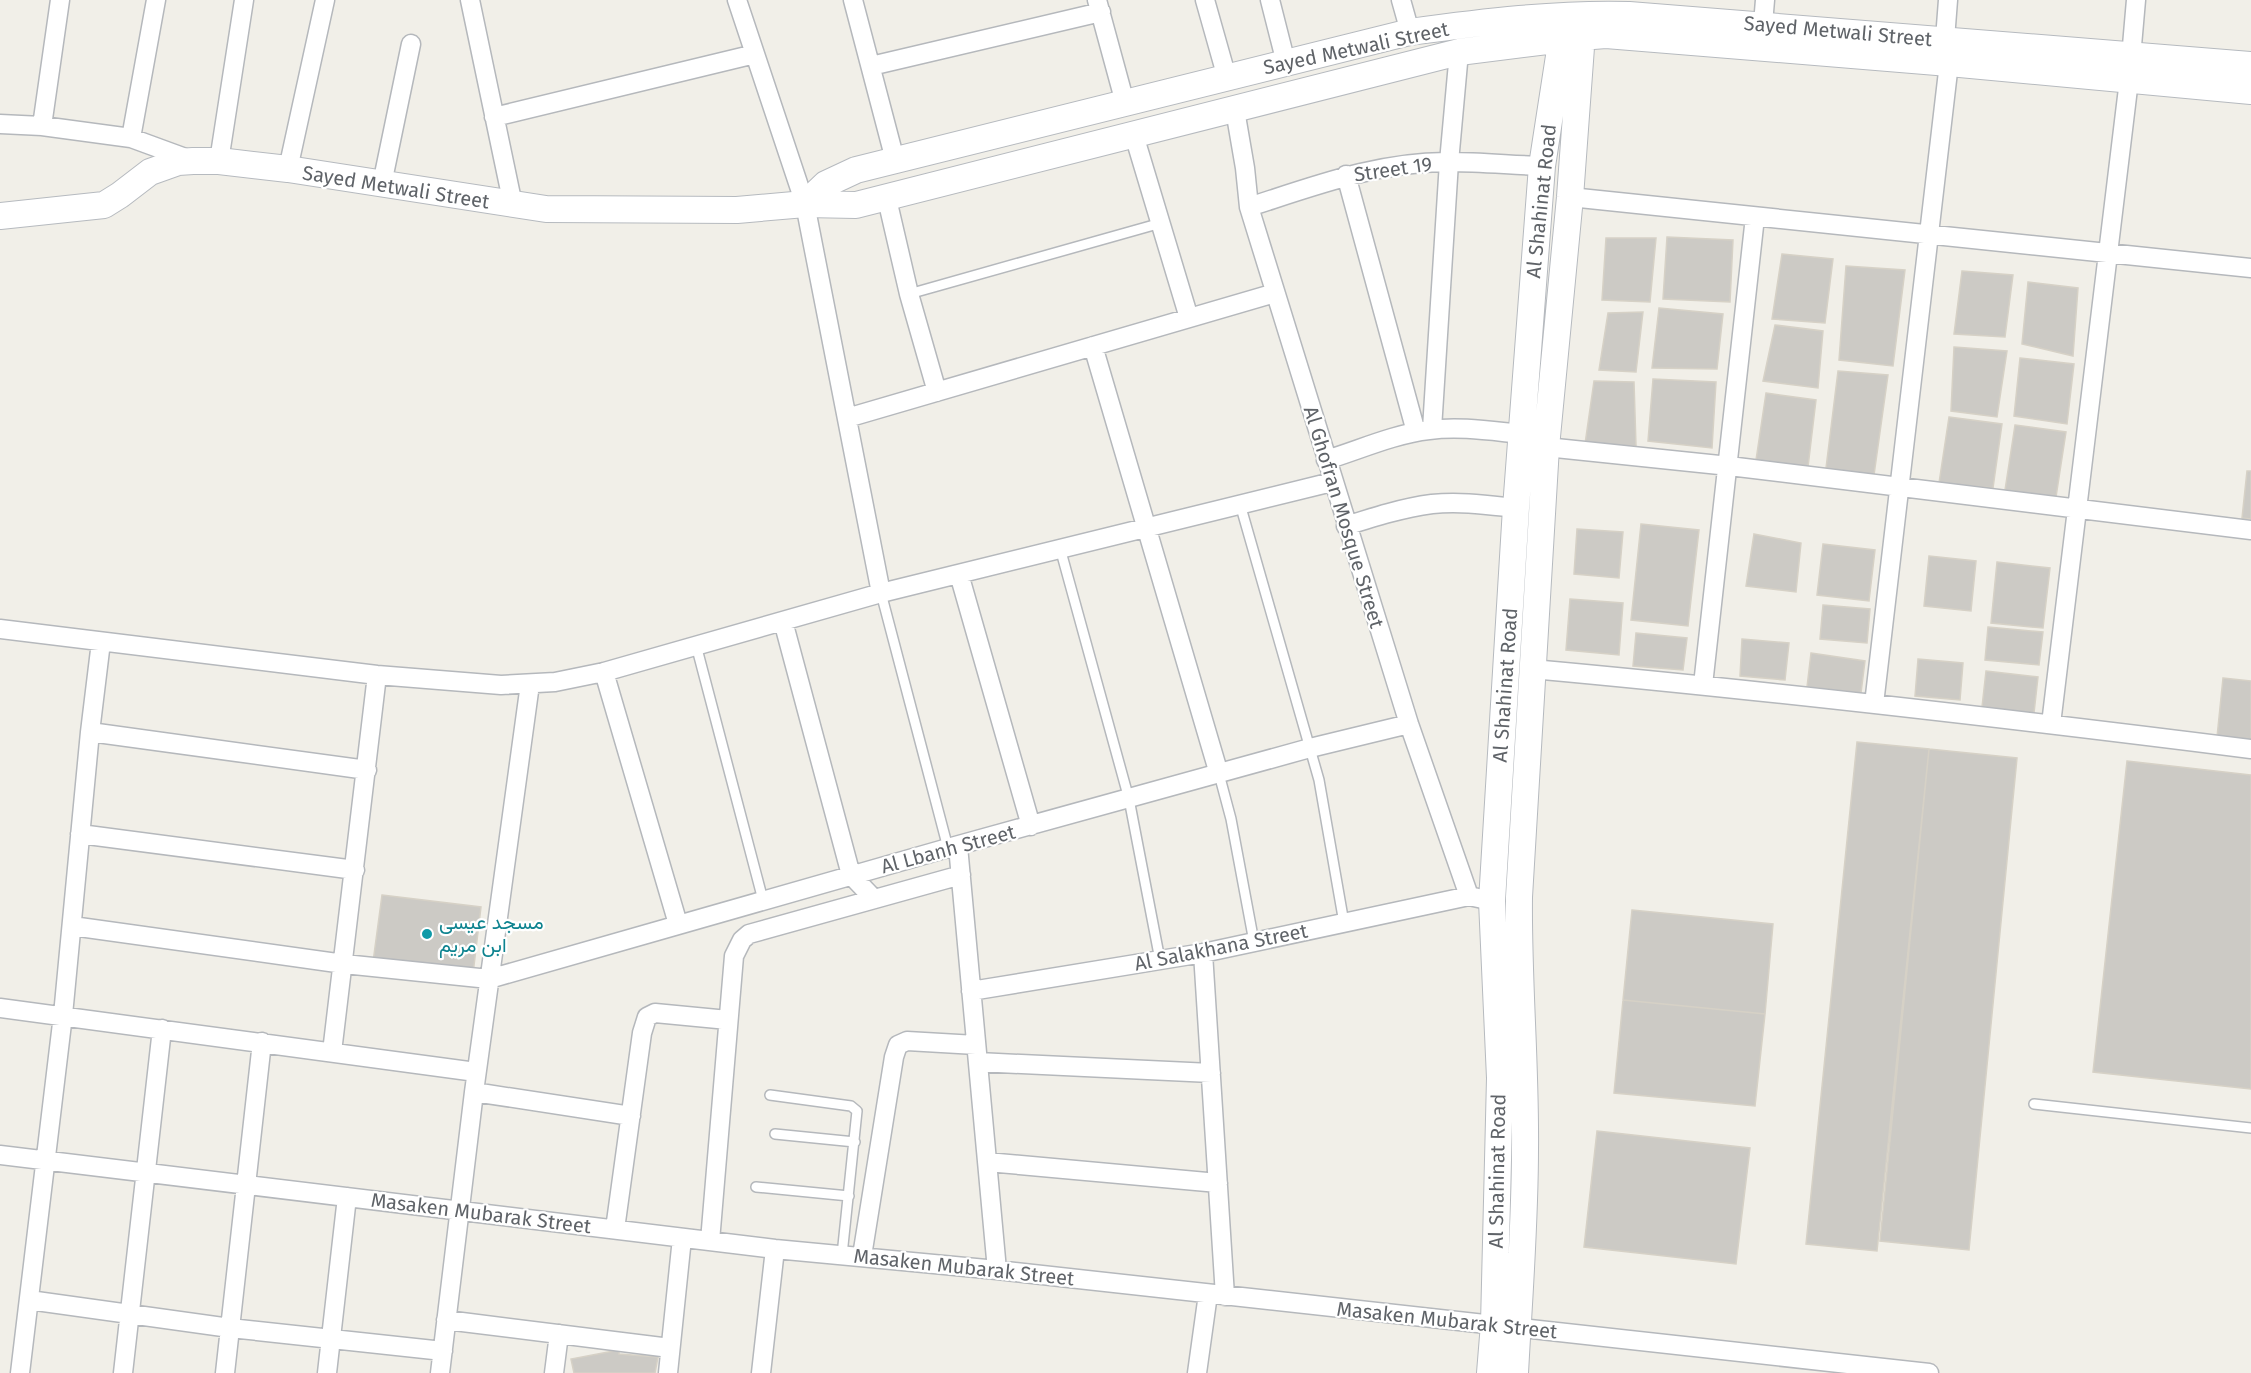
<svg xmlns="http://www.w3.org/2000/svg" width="2251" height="1373" viewBox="0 0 2251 1373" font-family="'Fira Sans',Vazirmatn,sans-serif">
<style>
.building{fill:#cccac5;stroke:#d6d1c6;stroke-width:1.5}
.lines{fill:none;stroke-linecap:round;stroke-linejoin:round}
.lane-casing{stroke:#b5b8bc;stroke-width:12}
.street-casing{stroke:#b5b8bc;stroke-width:21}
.secondary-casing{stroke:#b6babf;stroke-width:28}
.lane{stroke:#fff;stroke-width:9}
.street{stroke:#fff;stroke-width:18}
.secondary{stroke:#fff;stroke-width:26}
.culture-dot{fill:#0f9aa8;stroke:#fff;stroke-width:2}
.labels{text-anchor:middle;stroke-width:4.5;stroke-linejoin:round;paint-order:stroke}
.street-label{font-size:20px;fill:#5f6368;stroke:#fff}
.culture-label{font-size:20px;fill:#0d838f;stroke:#fff;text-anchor:start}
</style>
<rect width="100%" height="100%" fill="#f1efe8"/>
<!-- building -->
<path class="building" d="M1667,237L1733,240L1730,302L1663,299Z
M1606,238H1656L1650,302L1602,300Z
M1782,254L1833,259L1825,323L1772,319Z
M1846,266L1905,270L1893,366L1839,360Z
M1962,271L2013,275L2005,337L1954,334Z
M2028,282L2078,288L2073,356L2022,344Z
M1659,308L1723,314L1717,369L1652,368Z
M1643,312L1636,372L1599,370L1608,313Z
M1775,325L1823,331L1818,388L1763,381Z
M1954,347L2007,351L1997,417L1951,411Z
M2020,358L2074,364L2067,424L2014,416Z
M1838,371L1888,375L1874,475L1826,468Z
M1653,379L1716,382L1712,448L1648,441Z
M1594,381L1634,382L1636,446L1585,444Z
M1766,393L1816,400L1808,467L1756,460Z
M1949,417L2002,424L1993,488L1939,483Z
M2015,425L2066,432L2056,497L2005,490Z
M2247,471H2251V519L2242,518Z
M1641,524L1699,530L1688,626L1631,620Z
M1577,529L1623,532L1619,578L1574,574Z
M1754,534L1801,543L1796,592L1746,586Z
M1823,544L1875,550L1869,601L1817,595Z
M1929,556L1976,561L1971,611L1924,606Z
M1997,562L2050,568L2043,628L1991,623Z
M1570,599L1623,603L1619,655L1566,650Z
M1823,605L1870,609L1867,643L1820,639Z
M1988,627L2043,632L2039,665L1985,660Z
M1636,633L1687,638L1683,670L1633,666Z
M1742,639L1789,643L1785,680L1740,676Z
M1811,653L1865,661L1861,693L1807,687Z
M1918,659L1963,663L1960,700L1915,696Z
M1986,671L2038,677L2034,713L1982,707Z
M2223,678L2251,681V750L2216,747Z
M1857,742L1929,749L1877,1251L1806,1244Z
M1929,749L2017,758L1969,1250L1880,1241Z
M2127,761L2251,775V1089L2093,1072Z
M382,895L481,907L473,974L373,962Z
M1632,910L1773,924L1765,1014L1623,1000Z
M1623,1000L1765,1014L1755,1106L1614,1093Z
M1597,1131L1750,1148L1736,1264L1584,1247Z
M619,1350V1354L658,1357L655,1373H574L571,1359Z"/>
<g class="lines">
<!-- lane casing -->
<g class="lane-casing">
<path id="lane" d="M909,294L1161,223
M1240,504L1319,780L1344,923
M1060,548L1129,799L1160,960
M881,593L948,848
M696,645L763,900
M1219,774L1231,819L1254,942
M770,1095L851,1106L857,1111L842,1255
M2034,1104L2251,1128
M775,1134L855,1142
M756,1187L849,1196"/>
</g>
<!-- street casing -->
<g class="street-casing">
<path id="street" d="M470,0L513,205
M737,0L805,204L881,593
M853,0L895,160
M1097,0L1125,103
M1205,0L1227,78
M1270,0L1286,63
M1401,0L1410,32
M1763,24L1765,0
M1945,39L1948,0
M871,66L1101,12
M1235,110L1245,168L1249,207L1409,724L1469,896L1492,901
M494,117L755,54
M0,124L42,126L131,138L191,160
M42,126L60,0
M1134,135L1189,318
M131,138L156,0
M219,161L244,0
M288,169L325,0
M1346,175L1416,432
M382,184L411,44
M1570,197L2251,268
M887,199L909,294L937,392
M1249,207C1314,186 1380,161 1450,162C1480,162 1511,165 1542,166
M1093,346L1219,774
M847,418L1275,293
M1432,429L1449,162L1459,52
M1546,447L1729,466L2251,530
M1326,460C1359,450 1394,434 1429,430C1460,426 1491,431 1522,434
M1346,526C1374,517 1402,508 1432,504C1460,501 1488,505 1516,508
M959,574L1031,826
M783,621L851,875L874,899
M0,629L377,675L501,685L555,682L604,672L881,593L1332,482
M1532,669C1773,691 2012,719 2251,749
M604,672L678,924
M1703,685L1755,217
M1874,704L1949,63
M2051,724L2129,80L2136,0
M90,732L367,770
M80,834L355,870
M958,846L997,1270
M72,926L344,964L489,979L948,848L1310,748L1409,724
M1203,953L1225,1296
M971,991L1203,953L1469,896
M0,1008L476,1072
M332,1052L377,675
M978,1062L1211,1073
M474,1092L631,1116
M0,1155L775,1249L997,1270L1929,1373
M987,1162L1218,1183
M615,1229L642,1033L647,1017L655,1013L728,1020
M710,1241L734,956L742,940L749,934L961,875
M862,1256L894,1057L898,1045L907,1041L976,1045
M29,1300L230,1328L443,1351
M446,1320L670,1348
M20,1373L63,1015L90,732L101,642
M123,1373L162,1029
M225,1373L262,1042
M327,1373L347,1197
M440,1373L474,1092L530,684
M554,1373L559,1334
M668,1373L682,1238
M761,1373L775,1249
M1197,1373L1208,1294"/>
</g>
<!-- secondary casing -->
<g class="secondary-casing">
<path id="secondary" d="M805,204L826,184L856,170L1410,32C1483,22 1556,13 1629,15L2251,65
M0,216L104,205L120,195L150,172L178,162L193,161H219L288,169L546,209L737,210L805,204L856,205L1459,52L1580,37L1606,35L1949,63L2251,91
M1490,1373L1494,1324L1500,1078L1492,901L1516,508L1542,166L1564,24
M1515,1373C1519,1298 1525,1224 1525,1149C1526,1065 1518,981 1519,897L1546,447L1570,197L1583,20"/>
</g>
<!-- lane -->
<use href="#lane" class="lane"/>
<!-- street -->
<use href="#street" class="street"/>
<!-- secondary -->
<use href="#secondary" class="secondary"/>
</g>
<!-- markers -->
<circle class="culture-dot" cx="427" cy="934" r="6"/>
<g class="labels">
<!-- street labels -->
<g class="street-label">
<text transform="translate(1838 31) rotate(5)" y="7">Sayed Metwali Street</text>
<text transform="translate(1356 48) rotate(-12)" y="7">Sayed Metwali Street</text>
<text transform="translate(1393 169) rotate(-8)" y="7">Street 19</text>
<text transform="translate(396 187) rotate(9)" y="7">Sayed Metwali Street</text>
<text transform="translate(1541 201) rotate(-84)" y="7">Al Shahinat Road</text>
<text transform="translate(1344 517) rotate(73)" y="7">Al Ghofran Mosque Street</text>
<text transform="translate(1505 685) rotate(-86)" y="7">Al Shahinat Road</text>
<text transform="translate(948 849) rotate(-15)" y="7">Al Lbanh Street</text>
<text transform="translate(1221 947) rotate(-11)" y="7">Al Salakhana Street</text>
<text transform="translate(1497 1171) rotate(-89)" y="7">Al Shahinat Road</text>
<text transform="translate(481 1213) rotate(7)" y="7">Masaken Mubarak Street</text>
<text transform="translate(964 1267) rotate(6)" y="7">Masaken Mubarak Street</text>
<text transform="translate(1447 1320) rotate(6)" y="7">Masaken Mubarak Street</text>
</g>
<!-- culture labels -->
<g class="culture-label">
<text x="439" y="929">مسجد عيسى<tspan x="439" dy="23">ابن مريم</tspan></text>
</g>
</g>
</svg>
